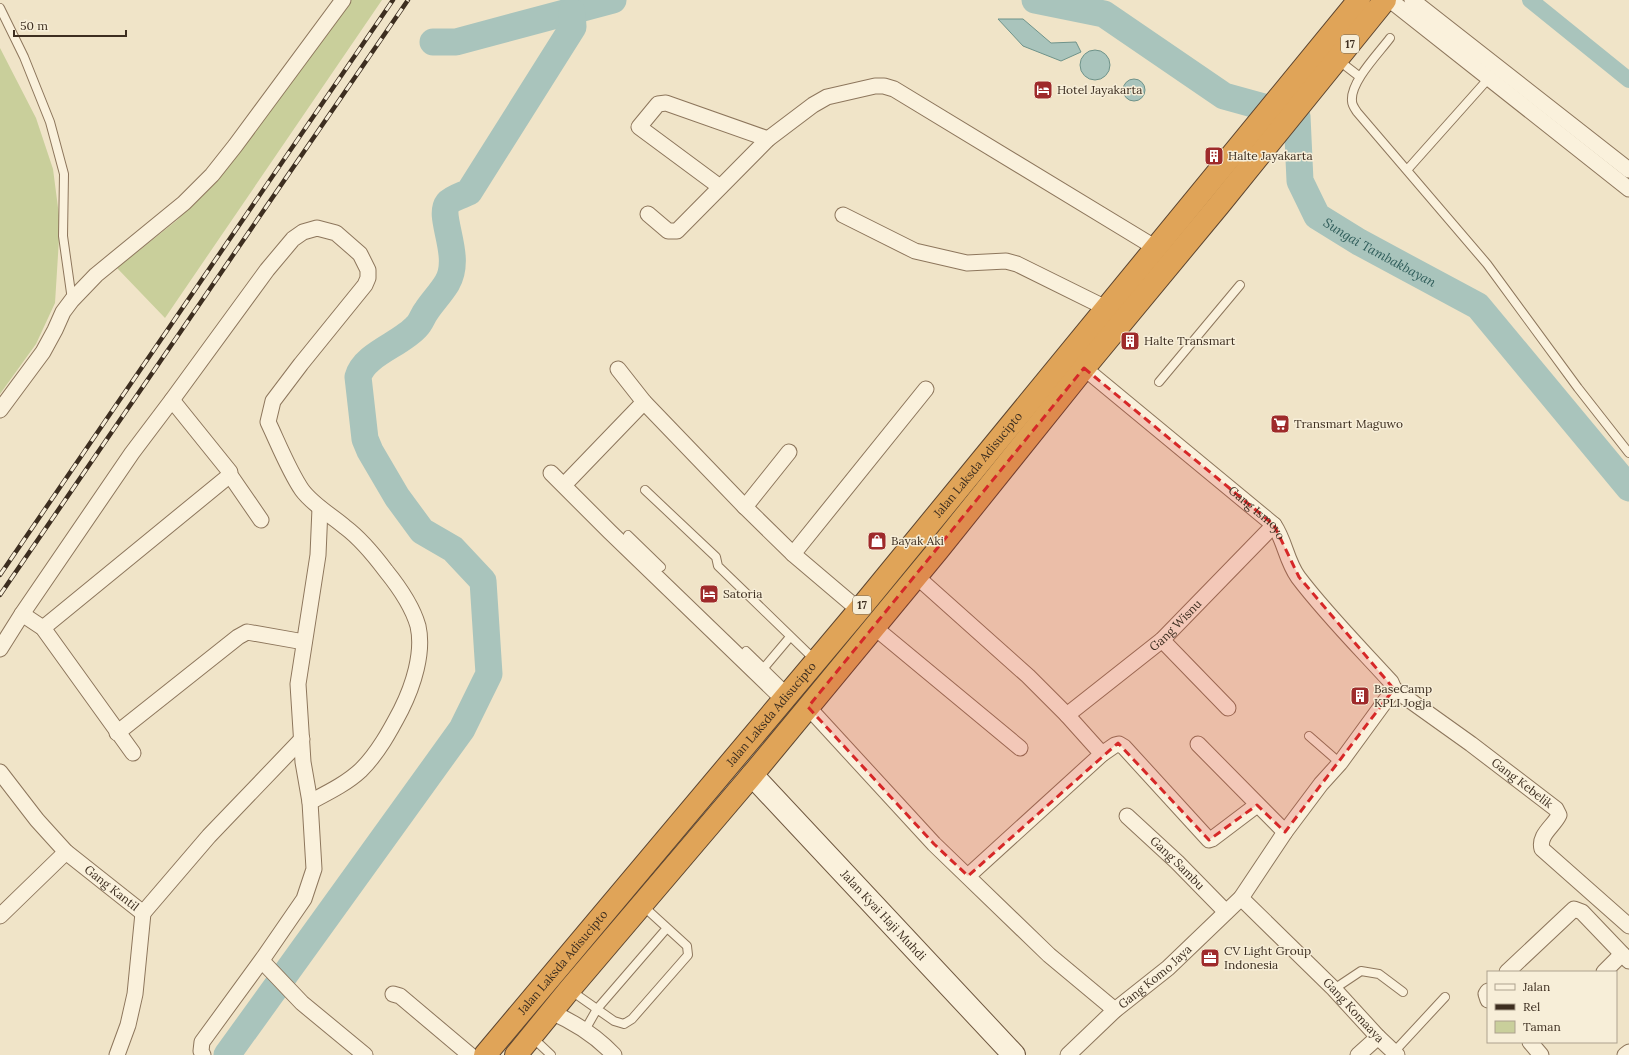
<svg xmlns="http://www.w3.org/2000/svg" width="1629" height="1055" viewBox="0 0 1629 1055" font-family="Lora,serif">
<style>
.green{fill:#c9cf9b}
.water{fill:#a9c4bc;stroke:#6f938a}
.lines{fill:none;stroke-linecap:round;stroke-linejoin:round}
.canal{stroke:#a9c4bc;stroke-width:16}
.river{stroke:#a9c4bc;stroke-width:27}
.lane-casing{stroke:#8d765c;stroke-width:10}
.street-casing{stroke:#8d765c;stroke-width:17}
.secondary-casing{stroke:#6f573f;stroke-width:24}
.highway-casing{stroke:#5b4430;stroke-width:24}
.lane{stroke:#faf1dc;stroke-width:8}
.street{stroke:#faf1dc;stroke-width:15}
.secondary{stroke:#faf1dc;stroke-width:22}
.highway{stroke:#e0a458;stroke-width:22}
.rail-casing{stroke:#3d2e20;stroke-width:4.5}
.rail{stroke:#f7eed8;stroke-width:3;stroke-dasharray:9;stroke-linecap:butt}
.marked{fill:#d62828;fill-opacity:0.2;stroke:#d62828;stroke-width:3;stroke-dasharray:8 5;stroke-linejoin:round}
.labels{text-anchor:middle;stroke-width:3;stroke-linejoin:round;paint-order:stroke}
.shield{fill:#f7eed8;stroke:#756857;stroke-width:1}
.shield-label{font-size:11px;font-weight:bold;fill:#3d2e20}
.poi-label{font-size:12px;fill:#3d2e20;stroke:#f7eed8;text-anchor:start}
.street-label{font-size:12px;fill:#3d2e20;stroke:#f7eed8}
.water-label{font-size:13px;font-style:italic;fill:#2f5d5a;stroke:#f7eed8}
</style>
<rect width="100%" height="100%" fill="#f0e4c8"/>
<!-- green -->
<path class="green" d="M350,0H382L165,318L117,268L176,221L194,203Z
M0,48L36,118L53,169L60,223L55,303L36,344L0,394Z"/>
<!-- water -->
<path class="water" d="M998,19H1023L1051,43L1076,42L1081,52L1061,61L1023,46Z
M1080 65a15 15 0 1 1 30 0a15 15 0 1 1-30 0Z
M1123 90a11 11 0 1 1 22 0a11 11 0 1 1-22 0Z"/>
<g class="lines">
<!-- canal -->
<path class="canal" d="M1530,0L1629,80"/>
<!-- river -->
<g class="river">
<path id="s1" d="M1035,0L1104,14L1224,96L1297,116L1300,181L1317,216L1359,242L1478,306L1629,488"/>
<path d="M433,42H456L613,0"/>
<path d="M227,1055L462,729L489,674L483,581L453,549L422,531L397,497L370,451L365,439L358,377C364,354 402,344 417,326C421,322 423,315 427,310C433,301 441,293 447,283C463,256 437,217 448,203C452,198 463,195 469,192L573,27L572,12"/>
</g>
<!-- lane casing -->
<g class="lane-casing">
<path id="lane" d="M0,8L24,57L50,122L64,174L63,236L72,300
M1390,38C1379,53 1350,82 1352,101C1352,105 1355,109 1357,112L1487,264L1578,388L1629,453
M1338,60L1360,77
M1407,170L1489,78
M1159,382L1240,285
M645,490L716,557L718,566L815,660
M628,535L661,567
M746,651L788,692
M763,669L790,637
M1309,736L1340,763
M1334,989L1361,971L1379,974L1403,992
M570,990L614,1021L624,1024L632,1019L688,955L687,946L642,905
M585,1030L597,1009L667,928
M532,1037L551,1055
M1394,1052L1445,997"/>
</g>
<!-- street casing -->
<g class="street-casing">
<g id="street">
<path d="M1390,0L1629,189"/>
<path d="M1412,0L1629,170"/>
<path d="M720,187L639,127L658,104L666,103L768,139"/>
<path d="M648,214L668,231H677L768,139L813,105L827,97L875,86H884L894,89L1156,248"/>
<path d="M843,215L915,251L967,263L1006,261L1017,264L1106,308"/>
<path id="s2" d="M1084,368L1274,525C1285,541 1286,560 1298,577C1326,614 1360,648 1391,682L1394,689"/>
<path d="M618,369L644,402L745,507L793,554L859,610"/>
<path d="M172,400L230,472V475L261,520"/>
<path d="M0,410L43,352L55,330L63,312L72,300L96,275L184,203L212,175L235,146L343,0"/>
<path d="M551,473L610,532L783,699"/>
<path d="M564,485L644,402"/>
<path d="M745,507L789,452"/>
<path d="M793,554L926,389"/>
<path d="M916,576L1028,676L1067,715L1102,754"/>
<path d="M22,614L43,628L133,753"/>
<path d="M874,627L1020,748"/>
<path d="M43,628L230,475"/>
<path d="M1162,640L1228,708"/>
<path d="M0,649L22,614L132,453L172,400L267,270L293,239L303,232L317,228L336,233L360,254L368,270V278L365,285L301,364L273,401L268,422C278,443 289,471 302,490C313,505 331,515 345,527C361,539 374,555 386,571C399,587 412,605 418,626C424,653 413,686 401,710C390,731 378,753 361,770C346,784 327,793 310,802"/>
<path id="s3" d="M1394,689L1471,744L1556,809L1559,815C1554,826 1538,835 1542,849L1629,926"/>
<path d="M808,707L934,844L1049,955L1115,1010"/>
<path id="s4" d="M1067,715L1162,640L1274,525"/>
<path d="M117,733L238,637L247,632L304,642"/>
<path d="M1198,744L1285,832"/>
<path id="s5" d="M0,772L37,820L66,852L143,913"/>
<path id="s6" d="M1127,816L1177,862L1226,912"/>
<path d="M968,876L1102,754L1115,745L1119,744L1124,747L1209,840L1212,839L1257,805"/>
<path id="s7" d="M1241,898L1334,989L1378,1037L1397,1055"/>
<path d="M143,913L209,836L302,739"/>
<path d="M0,916L66,852"/>
<path d="M262,961L302,1003L365,1055"/>
<path d="M1507,972L1574,909L1582,912L1629,961"/>
<path d="M1604,972L1622,954"/>
<path d="M1488,991L1486,994L1488,1000"/>
<path d="M393,994L400,996L470,1055"/>
<path d="M551,1012C576,1023 596,1036 614,1055"/>
<path d="M1530,1042L1541,1055"/>
<path d="M117,1055L128,1025L135,994L143,913"/>
<path d="M203,1055L201,1051L202,1042L264,957L304,899L314,869L310,802L303,762L298,684L318,555L320,508"/>
<path id="s8" d="M1068,1055L1115,1010L1168,968L1241,898L1285,832L1321,784L1340,763L1394,689"/>
<path d="M1358,1055L1378,1037"/>
<path d="M1625,1055L1629,1052"/>
</g>
</g>
<!-- secondary casing -->
<g class="secondary-casing">
<g id="secondary">
<path id="s9" d="M752,775L1014,1055"/>
</g>
</g>
<!-- highway casing -->
<g class="highway-casing">
<g id="highway">
<path id="s10" d="M485,1055L859,610L1359,0"/>
<path d="M516,1055L570,989L752,775L938,550L1084,368L1219,205L1385,0"/>
</g>
</g>
<!-- lane -->
<use href="#lane" class="lane"/>
<!-- street -->
<use href="#street" class="street"/>
<!-- secondary -->
<use href="#secondary" class="secondary"/>
<!-- highway -->
<use href="#highway" class="highway"/>
<!-- rail casing -->
<g class="rail-casing">
<path id="rail" d="M0,575L393,0
M0,595L408,0"/>
</g>
<!-- rail -->
<use href="#rail" class="rail"/>
</g>
<!-- marked area -->
<path class="marked" d="M1084,368L1274,525L1299,577L1394,689L1285,832L1257,805L1209,840L1118,743L968,876L934,844L808,707Z"/>
<!-- icons -->
<defs>
<g id="hotel-square" transform="scale(1)"><rect x="-9" y="-9" width="18" height="18" rx="4" fill="#9e2a2b" stroke="#f7eed8"/><path d="M-6-4.5h1.5V1H6V5H4.5V3h-9V5H-6ZM-4 0a1.8 1.8 0 1 1 3.6 0ZM.5 0V-2.5h3Q6-2.5 6 0Z" fill="#fff"/></g>
<g id="building-square" transform="scale(1)"><rect x="-9" y="-9" width="18" height="18" rx="4" fill="#9e2a2b" stroke="#f7eed8"/><path d="M-4-6H4V6H1V3H-1V6H-4ZM-2.5-4.3h1.7v1.8h-1.7ZM.8-4.3h1.7v1.8H.8ZM-2.5-1h1.7V.8h-1.7ZM.8-1h1.7V.8H.8Z" fill="#fff"/></g>
<g id="supermarket-square" transform="scale(1)"><rect x="-9" y="-9" width="18" height="18" rx="4" fill="#9e2a2b" stroke="#f7eed8"/><path d="M-6-5.5h2.5l.6 2H6L4.5 2H-2.5L-4.4-4H-6ZM-1.5 3.2a1.3 1.3 0 1 0 .1 0ZM3 3.2a1.3 1.3 0 1 0 .1 0Z" fill="#fff"/></g>
<g id="shop-square" transform="scale(1)"><rect x="-9" y="-9" width="18" height="18" rx="4" fill="#9e2a2b" stroke="#f7eed8"/><path d="M-5-2.5h2.3a2.7 3.5 0 0 1 5.4 0H5L5.5 6h-11ZM-1.5-2.5h3a1.5 2.3 0 0 0-3 0Z" fill="#fff"/></g>
<g id="office-square" transform="scale(1)"><rect x="-9" y="-9" width="18" height="18" rx="4" fill="#9e2a2b" stroke="#f7eed8"/><path d="M-6-3h4V-5.5h4V-3h4V5H-6ZM-1-4.5V-3h2v-1.5ZM-6 0V1H6V0Z" fill="#fff"/></g>
</defs>
<g fill-rule="evenodd">
<use href="#hotel-square" x="1043" y="90"/>
<use href="#building-square" x="1214" y="156"/>
<use href="#building-square" x="1130" y="341"/>
<use href="#supermarket-square" x="1280" y="424"/>
<use href="#shop-square" x="877" y="541"/>
<use href="#hotel-square" x="709" y="594"/>
<use href="#building-square" x="1360" y="696"/>
<use href="#office-square" x="1210" y="958"/>
</g>
<g class="labels">
<!-- shield labels -->
<g class="shield">
<rect x="1341" y="35" width="18" height="18" rx="3"/>
<rect x="853" y="596" width="18" height="18" rx="3"/>
</g>
<g class="shield-label">
<text x="1350" y="48">17</text>
<text x="862" y="609">17</text>
</g>
<!-- poi labels -->
<g class="poi-label">
<text x="1057" y="94">Hotel Jayakarta</text>
<text x="1228" y="160">Halte Jayakarta</text>
<text x="1144" y="345">Halte Transmart</text>
<text x="1294" y="428">Transmart Maguwo</text>
<text x="891" y="545">Bayak Aki</text>
<text x="723" y="598">Satoria</text>
<text x="1374" y="693">BaseCamp<tspan x="1374" dy="14">KPLI Jogja</tspan></text>
<text x="1224" y="955">CV Light Group<tspan x="1224" dy="14">Indonesia</tspan></text>
</g>
<!-- street labels -->
<g class="street-label">
<text dy="4" stroke="none"><textPath href="#s10" startOffset="769">Jalan Laksda Adisucipto</textPath></text>
<text dy="4" stroke="none"><textPath href="#s2" startOffset="226">Gang Ismoyo</textPath></text>
<text dy="4" stroke="none"><textPath href="#s4" startOffset="141">Gang Wisnu</textPath></text>
<text dy="4" stroke="none"><textPath href="#s10" startOffset="445">Jalan Laksda Adisucipto</textPath></text>
<text dy="4" stroke="none"><textPath href="#s3" startOffset="159">Gang Kebelik</textPath></text>
<text dy="4" stroke="none"><textPath href="#s6" startOffset="69">Gang Sambu</textPath></text>
<text dy="4" stroke="none"><textPath href="#s5" startOffset="162">Gang Kantil</textPath></text>
<text dy="4" stroke="none"><textPath href="#s9" startOffset="192">Jalan Kyai Haji Muhdi</textPath></text>
<text dy="4" stroke="none"><textPath href="#s10" startOffset="121">Jalan Laksda Adisucipto</textPath></text>
<text dy="4" stroke="none"><textPath href="#s8" startOffset="117">Gang Komo Jaya</textPath></text>
<text dy="4" stroke="none"><textPath href="#s7" startOffset="159">Gang Komaaya</textPath></text>
</g>
<!-- water labels -->
<g class="water-label">
<text dy="5" stroke="none"><textPath href="#s1" startOffset="468">Sungai Tambakbayan</textPath></text>
</g>
</g>
<!-- legend -->
<rect x="1487" y="971" width="130" height="72" fill="#f7eed8" stroke="#ada18e"/>
<rect x="1495" y="984" width="20" height="6" fill="#faf1dc" stroke="#ada18e"/>
<text x="1523" y="991" font-size="12" fill="#3d2e20">Jalan</text>
<rect x="1495" y="1004" width="20" height="6" fill="#3d2e20" stroke="#ada18e"/>
<text x="1523" y="1011" font-size="12" fill="#3d2e20">Rel</text>
<rect x="1495" y="1021" width="20" height="12" fill="#c9cf9b" stroke="#ada18e"/>
<text x="1523" y="1031" font-size="12" fill="#3d2e20">Taman</text>
<!-- scale -->
<path d="M14 30v6h112v-6" fill="none" stroke="#3d2e20" stroke-width="2"/>
<text x="20" y="30" font-size="12" fill="#3d2e20" stroke="#f7eed8" stroke-width="3" paint-order="stroke">50 m</text>
</svg>
